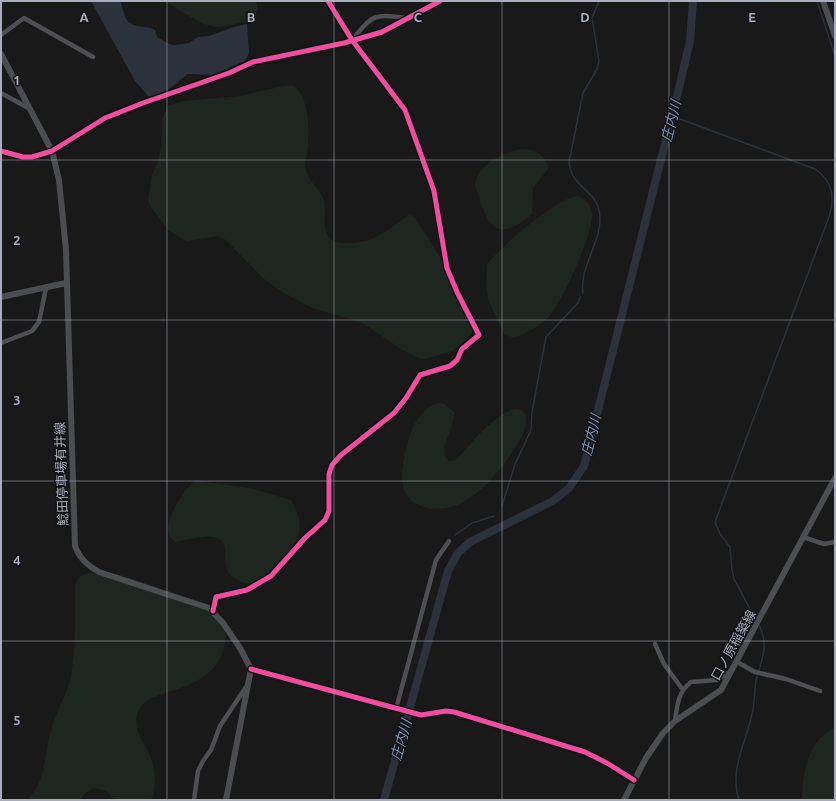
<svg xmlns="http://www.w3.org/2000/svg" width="836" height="801" viewBox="0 0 836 801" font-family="Ubuntu,'Noto Sans JP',sans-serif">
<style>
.green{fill:#1e2620}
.water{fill:#2b323c}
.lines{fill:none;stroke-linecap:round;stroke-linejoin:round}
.stream{stroke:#2b323c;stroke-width:1.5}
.river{stroke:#2b323c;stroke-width:8}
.street{stroke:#4e4f53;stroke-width:4.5}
.secondary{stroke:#4c4d51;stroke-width:6}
.cycleway-casing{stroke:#131315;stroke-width:8}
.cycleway{stroke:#ef4d9e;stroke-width:5}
.grid{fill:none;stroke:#a9adbb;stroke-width:1;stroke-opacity:0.55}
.labels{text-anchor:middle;stroke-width:3;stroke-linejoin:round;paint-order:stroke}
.street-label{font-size:13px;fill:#a9adbb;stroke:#131315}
.water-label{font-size:14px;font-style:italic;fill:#7f96b7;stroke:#131315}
.grid-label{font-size:13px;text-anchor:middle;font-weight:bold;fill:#a9adbb;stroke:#131315;stroke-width:3;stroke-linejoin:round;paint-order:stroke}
</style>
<rect width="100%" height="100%" fill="#191919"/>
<!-- green -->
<path class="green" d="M164,1H256L258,8L253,19L247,23C236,20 224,30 211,26C198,23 177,8 164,1Z
M283,86H294C309,97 309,128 308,146C308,152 305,160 305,167C307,180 318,187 323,198C328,210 321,226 329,237C332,242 339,243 345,243C372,244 386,232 407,216L410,215L416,219L443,262L453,290L473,331L466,340L452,351L429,358L421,359L402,350L363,323L310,307L284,293L264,279L226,240L217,236L187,241L169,231L151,207L148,200L152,175L157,165L161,148L162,119L168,106L183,101L240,96Z
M520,149C533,148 547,154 548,169L533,188L532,214C492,248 487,220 475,186C477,164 501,155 520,149Z
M576,196C585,197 592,205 592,215C593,235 563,299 550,315C540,327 528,332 514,338L504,334L488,299L486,289L487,265C500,246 554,201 576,196Z
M439,403L445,404L454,412C456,428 435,452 449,461L456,460C467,448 504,402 521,410C524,412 526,414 526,417C528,429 518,444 512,453C499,471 487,487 468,499C456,507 442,511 428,508C391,499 402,465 409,438C412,424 425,405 439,403Z
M195,480L250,488L291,500C299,513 302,526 297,541C288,565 262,597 234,578C218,568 231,548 221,540C209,532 189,540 176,542C154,532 184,490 195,480Z
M88,573C97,573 107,573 116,574C134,578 217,609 226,622C229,670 202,682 163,694C154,697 145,699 140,708C128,728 147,743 152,761C156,773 156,789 151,800H114L107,791L94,788L84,794L81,800H27C46,782 44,757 50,733C55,714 65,698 70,679C77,648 74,616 75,585L79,577Z
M835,728V800H802C802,773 808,740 835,728Z"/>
<!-- water -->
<path class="water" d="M91,1H120C123,6 123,13 126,19C133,29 146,25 155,30L157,37L169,44L174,45L189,43L198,37L209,36L234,27L247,24L249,53L245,61L212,75L188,74L169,89L150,98L135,81Z"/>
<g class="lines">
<!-- stream -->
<path class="stream" d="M817,1L835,56
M672,116L815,169C833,181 835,197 829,217L715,522L720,534L730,547L732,570L734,579L756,620
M583,293C579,264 605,240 599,210C595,190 572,188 569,162L583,93L597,69L599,61L592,18L599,1
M502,506L515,464L531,430L532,412L546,337L578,303L580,297
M455,535L472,523L494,516
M739,800C729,771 746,742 752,714C755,703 754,692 756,681C761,659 770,648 759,625"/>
<!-- river -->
<path class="river" d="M384,800L448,571L458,553L470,542L553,501L569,488L584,466L680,84L690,41L693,1"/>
<!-- street -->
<path class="street" d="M1,35L24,18L93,57
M352,40C374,13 374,14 408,18
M1,93L30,109
M1,343L32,331L39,322L46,288
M803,537L824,544L835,542
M213,611L216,597L247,590L271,576L305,538L325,520L329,511V474L332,465L341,455L394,413L406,398L420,375L450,366L457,360L462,349L479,335L457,292L447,268L434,191L405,110L352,40L328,1
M655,644L664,664L683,690
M737,662L755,672L786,679L820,691
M251,669L421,715L446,711L454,712L585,752L607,763L634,780
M396,709L436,560L449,541
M675,721C677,706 678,692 691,682L717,680L732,670
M194,800L198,771L203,761L211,750L220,726L246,687"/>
<!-- secondary -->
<path class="secondary" d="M823,1L835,36
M1,54L52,151L59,180L66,250L75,546C80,559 87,565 99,572L209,608L223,623L240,648L251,669L226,800
M1,151L23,157H32L52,151L105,118L143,103L229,73L253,62L344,43L382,32L440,1
M1,297L66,283
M624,800L646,758L663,733L675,721L721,690L835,478"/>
<!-- cycleway casing -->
<g class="cycleway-casing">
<path id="cycleway" d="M1,151L23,157H32L52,151L105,118L143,103L229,73L253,62L344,43L382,32L440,1
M213,611L216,597L247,590L271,576L305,538L325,520L329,511V474L332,465L341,455L394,413L406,398L420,375L450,366L457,360L462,349L479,335L457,292L447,268L434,191L405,110L352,40L328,1
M251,669L421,715L446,711L454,712L585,752L607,763L634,780"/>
</g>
<!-- cycleway -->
<use href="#cycleway" class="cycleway"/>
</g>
<!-- grid -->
<path class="grid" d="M167,1V800M334,1V800M502,1V800M669,1V800M1,160H835M1,320H835M1,481H835M1,641H835"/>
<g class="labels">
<!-- street labels -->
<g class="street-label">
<text transform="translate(61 474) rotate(-92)" y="5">鯰田停車場有井線</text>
<text transform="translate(733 645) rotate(-61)" y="5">口ノ原稲築線</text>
</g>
<!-- water labels -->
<g class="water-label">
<text transform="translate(671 121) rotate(-76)" y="5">庄内川</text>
<text transform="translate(591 435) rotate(-76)" y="5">庄内川</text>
<text transform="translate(401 740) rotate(-74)" y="5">庄内川</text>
</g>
</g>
<g class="grid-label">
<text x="84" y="22">A</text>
<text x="251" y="22">B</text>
<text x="418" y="22">C</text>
<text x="585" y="22">D</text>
<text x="752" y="22">E</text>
<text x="17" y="85">1</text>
<text x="17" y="245">2</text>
<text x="17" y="405">3</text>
<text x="17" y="565">4</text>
<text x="17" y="725">5</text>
</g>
<!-- border -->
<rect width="836" height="801" fill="none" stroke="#a9adbb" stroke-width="4"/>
</svg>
